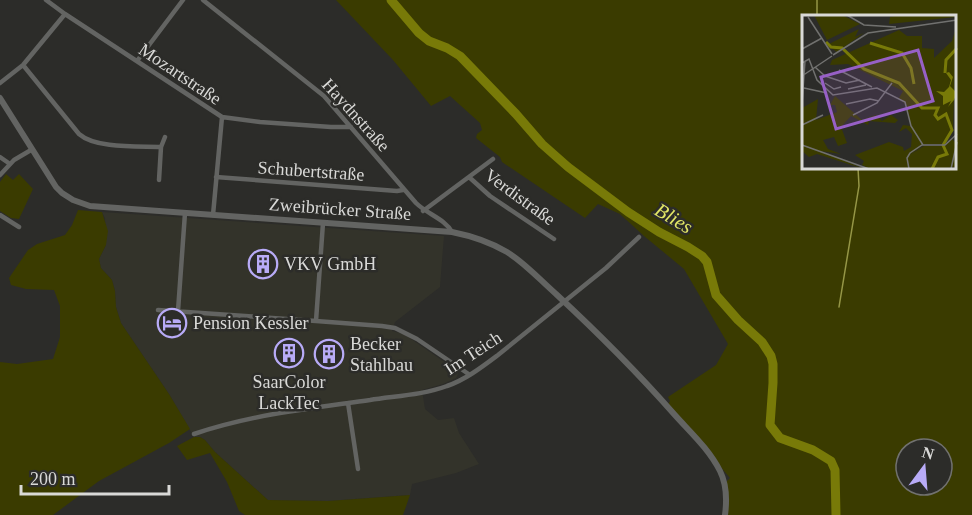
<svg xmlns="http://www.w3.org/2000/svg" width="972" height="515" viewBox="0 0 972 515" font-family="Georgia,serif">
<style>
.built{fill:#33332a}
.green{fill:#3a3b00;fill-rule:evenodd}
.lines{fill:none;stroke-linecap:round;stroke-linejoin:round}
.stream{stroke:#959646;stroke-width:1.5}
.river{stroke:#787a08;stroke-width:9}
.minor{stroke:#636462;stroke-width:4.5}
.tertiary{stroke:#636462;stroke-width:6}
.labels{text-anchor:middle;stroke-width:5;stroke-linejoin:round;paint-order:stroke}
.street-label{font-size:18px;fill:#d9d9d7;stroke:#2c2c29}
.poi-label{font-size:18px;fill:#d9d9d7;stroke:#2c2c29;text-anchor:start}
.water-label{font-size:20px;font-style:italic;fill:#e2e666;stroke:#2c2c29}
.inset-river{fill:none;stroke:#787a08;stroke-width:3}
.inset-road{fill:none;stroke:#71716f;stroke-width:1.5}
.view{fill:#9760c6;fill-opacity:0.15;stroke:#9760c6;stroke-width:3}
.inset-edge{fill:none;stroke:#d9d9d7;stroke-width:3}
</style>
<rect width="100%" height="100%" fill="#2c2c29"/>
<!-- built -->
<path class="built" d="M102,212L444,236L440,287L395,322L392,331L404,334L456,370L458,374L456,378L443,384L422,390L425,409L438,420L454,418L459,433L479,464L456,473L412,484L410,495L328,501L268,500L215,452L205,440L200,437H194L169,394L121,323L116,307L115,291L112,280L101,268L99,259L106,245L105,218Z"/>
<!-- green -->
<path class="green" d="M336,0H972V515H727V481L730,478L668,404L670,401L668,397L716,365L728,344L684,269L644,236L620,214L598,204L585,218L502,162L500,157L476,138L477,134L482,130L480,123L450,96L431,106L393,60ZM804,16H956V168H804ZM906,449H942V485H906Z
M6,174L13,180L19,174L33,189L19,219L11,218L0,211V182Z
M78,210L102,212L108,231L106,245L99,259L101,268L112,280L115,291L116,307L121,323L169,394L190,429L169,443L99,481L53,515H0V362L17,364L53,359L60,337V306L54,290L26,289L11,285L9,278L28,250L37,244L65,235L72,225Z
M194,437H200L205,440L215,452L268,500L328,501L410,495L403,515H245L239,511L227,482L210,453L187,460L177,446Z"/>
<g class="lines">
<!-- stream -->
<path class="stream" d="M817,0V16
M839,307L859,186L858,168"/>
<!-- river -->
<path class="river" d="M391,0L419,33L429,41L447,48L460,56L516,114L542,144L568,167L628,212L659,232L688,247L702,256L707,262L716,295L738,320L762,342L771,356L773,364V383L770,425L780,438L813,450L831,461L835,470L836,515"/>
<!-- minor -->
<path class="minor" d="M46,0L65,14L222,117L260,122L331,127H351
M203,0L324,96L416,203C427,214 445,219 452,232
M137,61L183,0
M23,65L79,134C96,149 139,146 161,147
M0,83L23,65L65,14
M0,157L10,164
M0,175L14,160L31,150
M216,177L397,191L403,190
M469,177L490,196L554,239
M159,180L161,147L165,137
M423,211L493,159
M0,215L19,227
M213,215L222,117
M158,310L316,321L382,326L395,328L417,339L470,375
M178,311L185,213
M316,321L323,223
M348,403L358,469
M194,434C250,415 311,408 370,400C395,396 423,395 447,386C465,380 482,367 498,355L606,268L639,237"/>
<!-- tertiary -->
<path class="tertiary" d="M0,98L56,187L62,193L73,200L90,206L452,232C472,236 490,242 507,252C525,263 540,280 556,294C597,332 637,372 674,414C690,432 709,449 720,471C727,485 727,500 725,515"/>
</g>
<!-- icons -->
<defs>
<g id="building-ring" transform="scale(1.5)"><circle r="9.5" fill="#2c2c29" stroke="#b8abf7" stroke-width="1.5"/><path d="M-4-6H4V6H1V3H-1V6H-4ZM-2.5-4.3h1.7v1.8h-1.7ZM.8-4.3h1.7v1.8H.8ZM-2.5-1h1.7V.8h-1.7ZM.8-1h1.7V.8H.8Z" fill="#b8abf7"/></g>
<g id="hotel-ring" transform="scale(1.5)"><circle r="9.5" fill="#2c2c29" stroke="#b8abf7" stroke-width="1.5"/><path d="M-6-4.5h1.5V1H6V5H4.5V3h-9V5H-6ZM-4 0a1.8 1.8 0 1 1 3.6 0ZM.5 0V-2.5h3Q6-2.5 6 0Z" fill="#b8abf7"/></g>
</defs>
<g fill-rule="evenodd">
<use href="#building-ring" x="263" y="264"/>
<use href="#hotel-ring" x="172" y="323"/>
<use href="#building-ring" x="289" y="353"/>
<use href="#building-ring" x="329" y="354"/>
</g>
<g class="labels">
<!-- street labels -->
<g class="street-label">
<text transform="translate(180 74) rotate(34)" y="6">Mozartstraße</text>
<text transform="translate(356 115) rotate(48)" y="6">Haydnstraße</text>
<text transform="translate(311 171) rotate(4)" y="6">Schubertstraße</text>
<text transform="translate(520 197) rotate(36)" y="6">Verdistraße</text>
<text transform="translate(340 209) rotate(4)" y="6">Zweibrücker Straße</text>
<text transform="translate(473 353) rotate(-33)" y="6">Im Teich</text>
</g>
<!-- poi labels -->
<g class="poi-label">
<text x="284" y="270">VKV GmbH</text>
<text x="193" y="329">Pension Kessler</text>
<text x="350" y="350">Becker<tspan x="350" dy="21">Stahlbau</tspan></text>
<text x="289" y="388" text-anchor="middle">SaarColor<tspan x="289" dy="21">LackTec</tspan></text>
</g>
<!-- water labels -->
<g class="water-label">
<text transform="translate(674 218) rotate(31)" y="7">Blies</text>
</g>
</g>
<!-- overview -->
<g transform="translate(802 15)">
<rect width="154" height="154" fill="#2c2c29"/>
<path d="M12,0H40L58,9L25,25ZM98,0H154V2L87,9L88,2ZM154,13L151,116L139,129H123L106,141L122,131H142L150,124L154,128V152L131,154L130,149L129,154H69L60,150L62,146L53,140L87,127L101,132L102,136L109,132L110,119L104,113L97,117L101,110L109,111L105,91L97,83L101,76L46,49L28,50L30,45L97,15L105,21H120V33L132,34V43L150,26ZM57,14L53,22L62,18L35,37L25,30ZM33,81L60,105L74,100L80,106L89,100L96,105L93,108L67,106L66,110L49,101L39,112L45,128L36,131L32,122L21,125L26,134L39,139L19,136L62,154L15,139L7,142L0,136V93L16,84L14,105L35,97L33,90H28Z" fill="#3a3b00"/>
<path d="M147,57L151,62L148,71L155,78L152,85L146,92L149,86L141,90V81L134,76L142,77L147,72L149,65L144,58Z" fill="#787a08"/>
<path class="inset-river" d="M24,27L29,32L40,33L62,54L97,68L120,93H136L133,100L136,104L144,99L150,115L141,130L145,139L136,142L130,154M68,28L100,38L109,53L112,69M143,58L144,45L155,33"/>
<path class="inset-road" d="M45,0L62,10L94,12M6,2L30,39M0,34L20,23M31,40L66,18L155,5M0,48L7,44L15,65L31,80L75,73L103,87L109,111L121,130M13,52L23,61L44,68L58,65M37,55L70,72M0,61L30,41M23,68L32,74L39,72M2,73L25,78M46,74L64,70M0,89L3,46M44,89L68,84L77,86M51,100L75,88L90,68M0,110L21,100M0,130L67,154M107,154L105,143L108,138L120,130H143L155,119M149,154L155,127"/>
<path class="view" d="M116,35L131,86L34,114L19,62Z"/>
<rect width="154" height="154" class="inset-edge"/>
</g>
<!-- north arrow -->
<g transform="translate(924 467) rotate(16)"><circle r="28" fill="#2c2c29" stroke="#71716f" stroke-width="1.5"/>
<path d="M0-4.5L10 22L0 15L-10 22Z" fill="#b8abf7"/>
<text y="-9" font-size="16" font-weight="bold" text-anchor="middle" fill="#d9d9d7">N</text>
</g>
<!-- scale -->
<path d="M21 485v9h148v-9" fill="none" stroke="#d9d9d7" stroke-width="3"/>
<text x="30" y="485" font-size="18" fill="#d9d9d7" stroke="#2c2c29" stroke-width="4.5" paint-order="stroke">200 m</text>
</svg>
